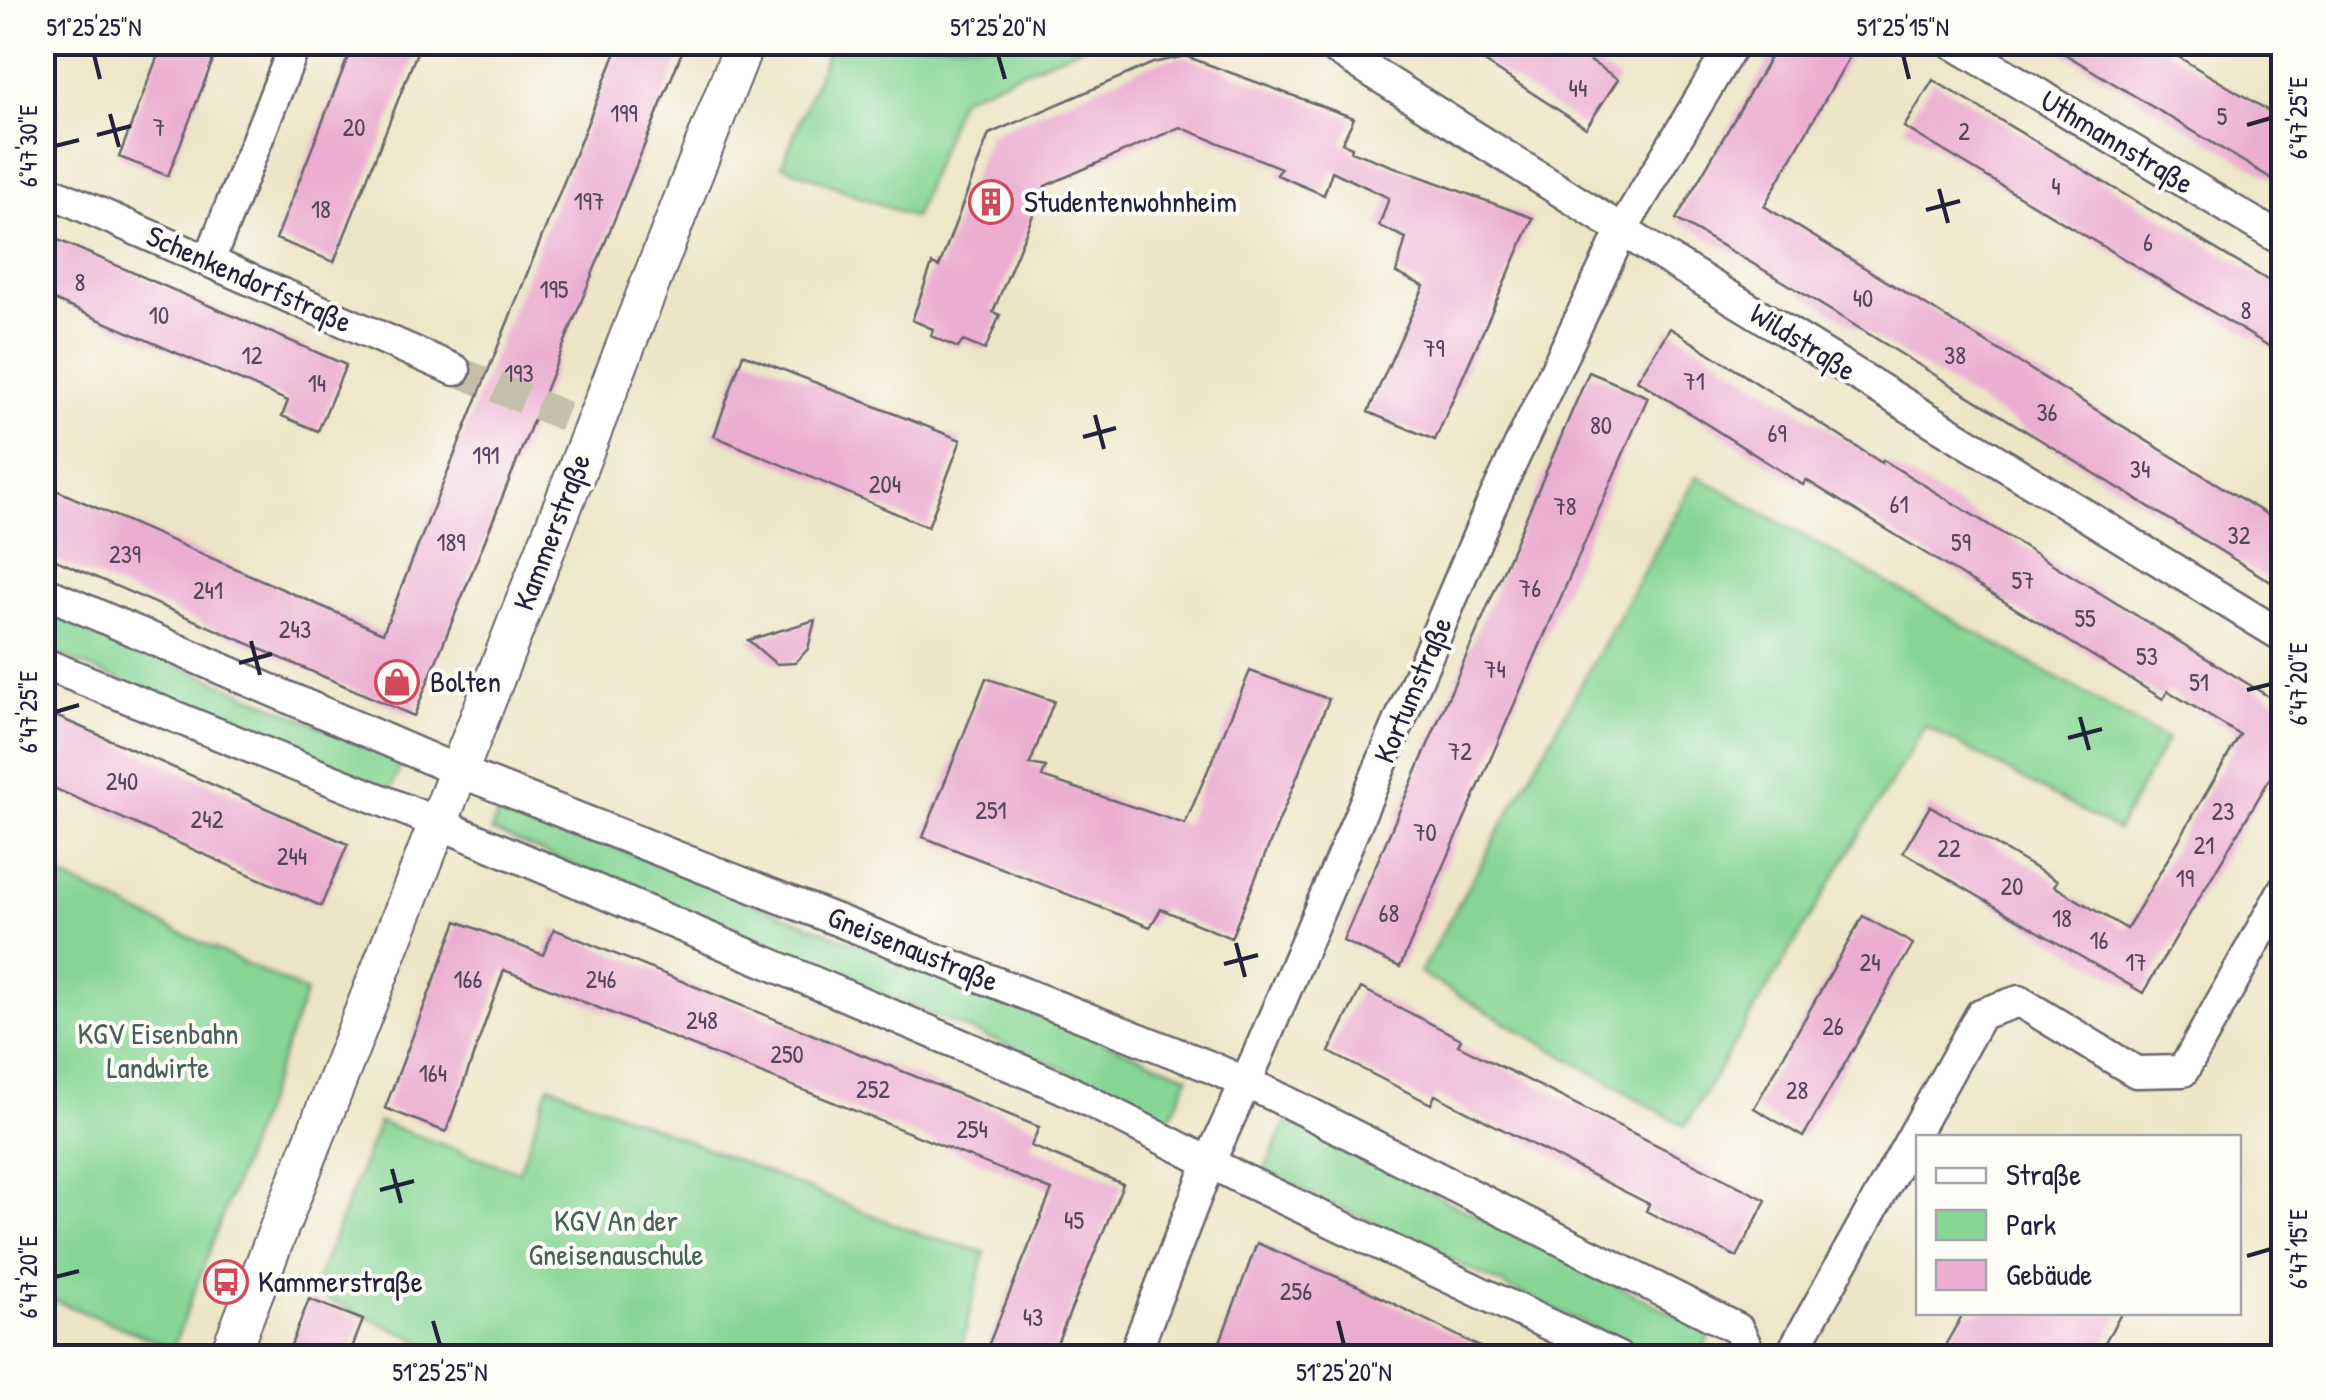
<svg xmlns="http://www.w3.org/2000/svg" width="2326" height="1400" viewBox="0 0 2326 1400" font-family="'Patrick Hand',sans-serif">
<style>
.green{fill:#86d594;stroke:#547c68;stroke-width:2.5}
.building{fill:#ebadd1}
.lines{fill:none;stroke-linecap:round;stroke-linejoin:round}
.minor-tunnel{stroke:#c4beaa;stroke-width:30;stroke-dasharray:30 15;stroke-linecap:butt}
.minor-casing{stroke:#69666c;stroke-width:35}
.tertiary-casing{stroke:#69666c;stroke-width:42}
.minor{stroke:#fff;stroke-width:30}
.tertiary{stroke:#fff;stroke-width:38}
.ticks{fill:none;stroke:#22223b;stroke-width:4}
.labels{text-anchor:middle;stroke-width:8;stroke-linejoin:round;paint-order:stroke}
.number-label{font-size:25px;fill:#544560}
.street-label{font-size:30px;fill:#22223b;stroke:#fdfcf7}
.poi-label{font-size:30px;fill:#22223b;stroke:#fdfcf7;text-anchor:start}
.park-label{font-size:30px;fill:#45615a;stroke:#fdfcf7}
.neatline{fill:none;stroke:#22223b;stroke-width:4}
.ticks-label{font-size:25px;text-anchor:middle;fill:#22223b}
</style>
<rect width="100%" height="100%" fill="#fdfcf7"/>
<filter id="ink" filterUnits="userSpaceOnUse"><feTurbulence type="fractalNoise" baseFrequency=".01" numOctaves="2"/><feDisplacementMap in="SourceGraphic" scale="20" xChannelSelector="R" yChannelSelector="G"/><feConvolveMatrix kernelMatrix="1 2 1 2 8 2 1 2 1" color-interpolation-filters="sRGB"/></filter>
<filter id="wash" filterUnits="userSpaceOnUse"><feTurbulence type="fractalNoise" baseFrequency=".0048" numOctaves="4" result="noise"/><feDisplacementMap in="SourceGraphic" scale="40" xChannelSelector="R" yChannelSelector="G"/><feGaussianBlur stdDeviation="2.25" result="paint"/><feColorMatrix in="noise" values="0 0 0 0 0 0 0 0 0 0 0 0 0 0 0 0 0 1.4 0 .05"/><feComposite in="paint" operator="in"/></filter>
<g filter="url(#wash)">
<rect width="100%" height="100%" fill="#ede5c6"/>
<!-- green -->
<path class="green" d="M831,43V42L1090,43L960,98L914,218L782,165Z
M1697,476L2167,740L2117,830L1925,726L1685,1126L1420,973Z
M42,605L402,762L391,790L43,649Z
M502,803L1189,1076L1168,1122L1068,1071L491,831Z
M43,868L306,992L173,1348L43,1296Z
M549,1085L924,1236L985,1252L959,1357H443L444,1352L312,1292L379,1122L519,1172Z
M1287,1121L1712,1333L1698,1357H1654L1264,1171Z"/>
<g id="blocks">
<!-- building -->
<path class="building" d="M163,42H220L168,176L119,157Z
M354,42H421L334,262L276,239Z
M620,42H686L414,716L42,554V484L383,633Z
M1454,42H1561L1618,79L1586,128Z
M1779,42H1858L1764,206L2284,525V590L1786,283L1676,219Z
M2045,42H2154L2190,64L2284,120V186Z
M1185,56L1354,118L1342,143L1352,147L1351,151L1533,218L1435,440L1368,412L1424,286L1396,273L1406,238L1379,226L1389,198L1332,171L1324,195L1277,175L1281,168L1180,127L1045,186L993,312L1000,315L985,350L963,341L958,348L931,336L933,329L912,320L932,264L939,267L989,134L1153,63Z
M1933,80L2284,290V355L1904,127Z
M42,233L346,365L318,431L282,416L288,401L42,295Z
M1670,328L1882,463L1883,460L2284,706V755L2143,993L1903,852L1930,806L2057,881L2054,886L2127,929L2240,735L2168,691L2163,699L1806,480L1803,485L1637,380Z
M743,354L961,440L928,527L714,436Z
M1589,372L1648,397L1400,967L1343,941Z
M815,620L808,649L795,663L776,664L748,640Z
M1250,671L1329,699L1231,938L1161,909L1150,927L923,837L986,678L1054,701L1030,764L1046,767L1042,777L1185,824Z
M42,710L348,844L321,906L42,783Z
M1863,916L1913,944L1803,1137L1754,1108Z
M457,921L543,955L554,929L1039,1127L1031,1146L1123,1184L1051,1358H983L1052,1190L504,970L446,1132L385,1108Z
M1361,988L1461,1039L1458,1045L1766,1200L1737,1257L1646,1211L1649,1204L1435,1095L1431,1104L1329,1052Z
M1257,1243L1356,1285L1502,1358H1214Z
M309,1299L363,1320L348,1358H286Z
M1964,1312H2122L2096,1358H1938Z"/>
</g>
</g>
<g filter="url(#ink)">
<use href="#blocks" fill-opacity="0" stroke="#69666c" stroke-width="2.5"/>
<g class="lines">
<!-- minor-tunnel -->
<path class="minor-tunnel" d="M455,370L593,428"/>
<!-- minor casing -->
<g class="minor-casing">
<path id="minor" d="M1325,42L1652,249L2284,637
M1951,42L2284,241
M42,188L455,370
M209,261L296,42
M42,591L458,771L1208,1066L1273,1095L1738,1329L1752,1358
M42,663L438,823L1061,1087L1240,1178L1619,1358
M1133,1358L1209,1163L1257,1057L1490,508L1623,228L1734,42
M1789,1358L1981,1014L2019,1001L2136,1072L2183,1071L2284,889"/>
</g>
<!-- tertiary casing -->
<g class="tertiary-casing">
<path id="tertiary" d="M228,1358L745,42"/>
</g>
<!-- minor -->
<use href="#minor" class="minor"/>
<!-- tertiary -->
<use href="#tertiary" class="tertiary"/>
</g>
</g>
<!-- ticks -->
<path class="ticks" d="M94,55L100,79M998,55L1005,79M1903,55L1909,79M110,114L119,147M2247,125L2271,118M97,135L131,126M55,146L79,140M1939,189L1948,223M1926,210L1960,201M1095,415L1104,449M1083,437L1116,428M251,641L260,675M239,663L272,654M2247,690L2271,684M55,712L79,705M2080,717L2089,750M2068,738L2102,729M1236,943L1245,977M1224,964L1258,955M392,1169L401,1203M380,1190L414,1181M2247,1256L2271,1249M55,1277L79,1271M433,1321L440,1345M1338,1321L1344,1345"/>
<!-- icons -->
<defs>
<g id="building-ring" transform="scale(2.25)"><circle r="9.5" fill="#fdfcf7" stroke="#d1495b" stroke-width="1.5"/><path d="M-4-6H4V6H1V3H-1V6H-4ZM-2.5-4.3h1.7v1.8h-1.7ZM.8-4.3h1.7v1.8H.8ZM-2.5-1h1.7V.8h-1.7ZM.8-1h1.7V.8H.8Z" fill="#d1495b"/></g>
<g id="shop-ring" transform="scale(2.25)"><circle r="9.5" fill="#fdfcf7" stroke="#d1495b" stroke-width="1.5"/><path d="M-5-2.5h2.3a2.7 3.5 0 0 1 5.4 0H5L5.5 6h-11ZM-1.5-2.5h3a1.5 2.3 0 0 0-3 0Z" fill="#d1495b"/></g>
<g id="bus-ring" transform="scale(2.25)"><circle r="9.5" fill="#fdfcf7" stroke="#d1495b" stroke-width="1.5"/><path d="M-5-6H5V4H4V6H2V4H-2V6H-4V4H-5ZM-3.5-4V0h7V-4ZM-3.5 1.2v1.5H-2V1.2ZM2 1.2v1.5H3.5V1.2Z" fill="#d1495b"/></g>
</defs>
<g fill-rule="evenodd">
<use href="#building-ring" x="991" y="202"/>
<use href="#shop-ring" x="397" y="682"/>
<use href="#bus-ring" x="226" y="1282"/>
</g>
<g class="labels">
<!-- number labels -->
<g class="number-label">
<text x="1578" y="97">44</text>
<text x="624" y="122">199</text>
<text x="2222" y="125">5</text>
<text x="159" y="136">7</text>
<text x="354" y="136">20</text>
<text x="1964" y="140">2</text>
<text x="2056" y="195">4</text>
<text x="589" y="210">197</text>
<text x="321" y="218">18</text>
<text x="2148" y="251">6</text>
<text x="80" y="291">8</text>
<text x="554" y="298">195</text>
<text x="1863" y="307">40</text>
<text x="2246" y="319">8</text>
<text x="159" y="324">10</text>
<text x="1434" y="357">79</text>
<text x="252" y="364">12</text>
<text x="1955" y="364">38</text>
<text x="519" y="382">193</text>
<text x="1694" y="390">71</text>
<text x="317" y="392">14</text>
<text x="2047" y="421">36</text>
<text x="1601" y="434">80</text>
<text x="1777" y="442">69</text>
<text x="486" y="464">191</text>
<text x="2140" y="478">34</text>
<text x="885" y="493">204</text>
<text x="1899" y="513">61</text>
<text x="1565" y="515">78</text>
<text x="2239" y="544">32</text>
<text x="451" y="551">189</text>
<text x="1961" y="551">59</text>
<text x="125" y="563">239</text>
<text x="2023" y="589">57</text>
<text x="1530" y="597">76</text>
<text x="208" y="599">241</text>
<text x="2085" y="627">55</text>
<text x="295" y="638">243</text>
<text x="2147" y="665">53</text>
<text x="1495" y="678">74</text>
<text x="2199" y="691">51</text>
<text x="1460" y="760">72</text>
<text x="122" y="790">240</text>
<text x="991" y="819">251</text>
<text x="2223" y="820">23</text>
<text x="207" y="828">242</text>
<text x="1425" y="841">70</text>
<text x="2204" y="854">21</text>
<text x="1949" y="857">22</text>
<text x="292" y="865">244</text>
<text x="2185" y="887">19</text>
<text x="2012" y="895">20</text>
<text x="1389" y="922">68</text>
<text x="2062" y="927">18</text>
<text x="2099" y="949">16</text>
<text x="1870" y="971">24</text>
<text x="2136" y="971">17</text>
<text x="468" y="988">166</text>
<text x="601" y="988">246</text>
<text x="702" y="1029">248</text>
<text x="1833" y="1035">26</text>
<text x="787" y="1063">250</text>
<text x="433" y="1082">164</text>
<text x="873" y="1098">252</text>
<text x="1797" y="1099">28</text>
<text x="972" y="1138">254</text>
<text x="1074" y="1229">45</text>
<text x="1296" y="1300">256</text>
<text x="1033" y="1326">43</text>
</g>
<!-- street labels -->
<g class="street-label">
<text transform="translate(2117 142) rotate(31)" y="10">Uthmannstraße</text>
<text transform="translate(249 279) rotate(24)" y="10">Schenkendorfstraße</text>
<text transform="translate(1803 342) rotate(32)" y="10">Wildstraße</text>
<text transform="translate(552 532) rotate(-69)" y="10">Kammerstraße</text>
<text transform="translate(1413 690) rotate(-67)" y="10">Kortumstraße</text>
<text transform="translate(913 949) rotate(22)" y="10">Gneisenaustraße</text>
</g>
<!-- poi labels -->
<g class="poi-label">
<text x="1024" y="212">Studentenwohnheim</text>
<text x="430" y="692">Bolten</text>
<text x="258" y="1292">Kammerstraße</text>
</g>
<!-- park labels -->
<g class="park-label">
<text x="158" y="1044">KGV Eisenbahn<tspan x="158" dy="34">Landwirte</tspan></text>
<text x="616" y="1231">KGV An der<tspan x="616" dy="34">Gneisenauschule</tspan></text>
</g>
</g>
<!-- margin -->
<rect width="2326" height="1400" fill="none" stroke="#fdfcf7" stroke-width="110"/>
<!-- legend -->
<rect x="1916" y="1135" width="325" height="180" fill="#fdfcf7" stroke="#a5a5ac" stroke-width="2.5"/>
<rect x="1936" y="1168" width="50" height="15" fill="#ffffff" stroke="#a5a5ac" stroke-width="2.5"/>
<text x="2006" y="1185" font-size="30" fill="#22223b">Straße</text>
<rect x="1936" y="1210" width="50" height="30" fill="#86d594" stroke="#a5a5ac" stroke-width="2.5"/>
<text x="2006" y="1235" font-size="30" fill="#22223b">Park</text>
<rect x="1936" y="1260" width="50" height="30" fill="#ebadd1" stroke="#a5a5ac" stroke-width="2.5"/>
<text x="2006" y="1285" font-size="30" fill="#22223b">Gebäude</text>
<rect x="55" y="55" width="2216" height="1290" class="neatline"/>
<g class="ticks-label">
<text x="94" y="36">51°25'25"N</text>
<text x="998" y="36">51°25'20"N</text>
<text x="1903" y="36">51°25'15"N</text>
<text transform="translate(2298 118) rotate(-90)" y="9">6°47'25"E</text>
<text transform="translate(28 146) rotate(-90)" y="9">6°47'30"E</text>
<text transform="translate(2298 684) rotate(-90)" y="9">6°47'20"E</text>
<text transform="translate(28 712) rotate(-90)" y="9">6°47'25"E</text>
<text transform="translate(2298 1249) rotate(-90)" y="9">6°47'15"E</text>
<text transform="translate(28 1277) rotate(-90)" y="9">6°47'20"E</text>
<text x="440" y="1381">51°25'25"N</text>
<text x="1344" y="1381">51°25'20"N</text>
</g>
</svg>
